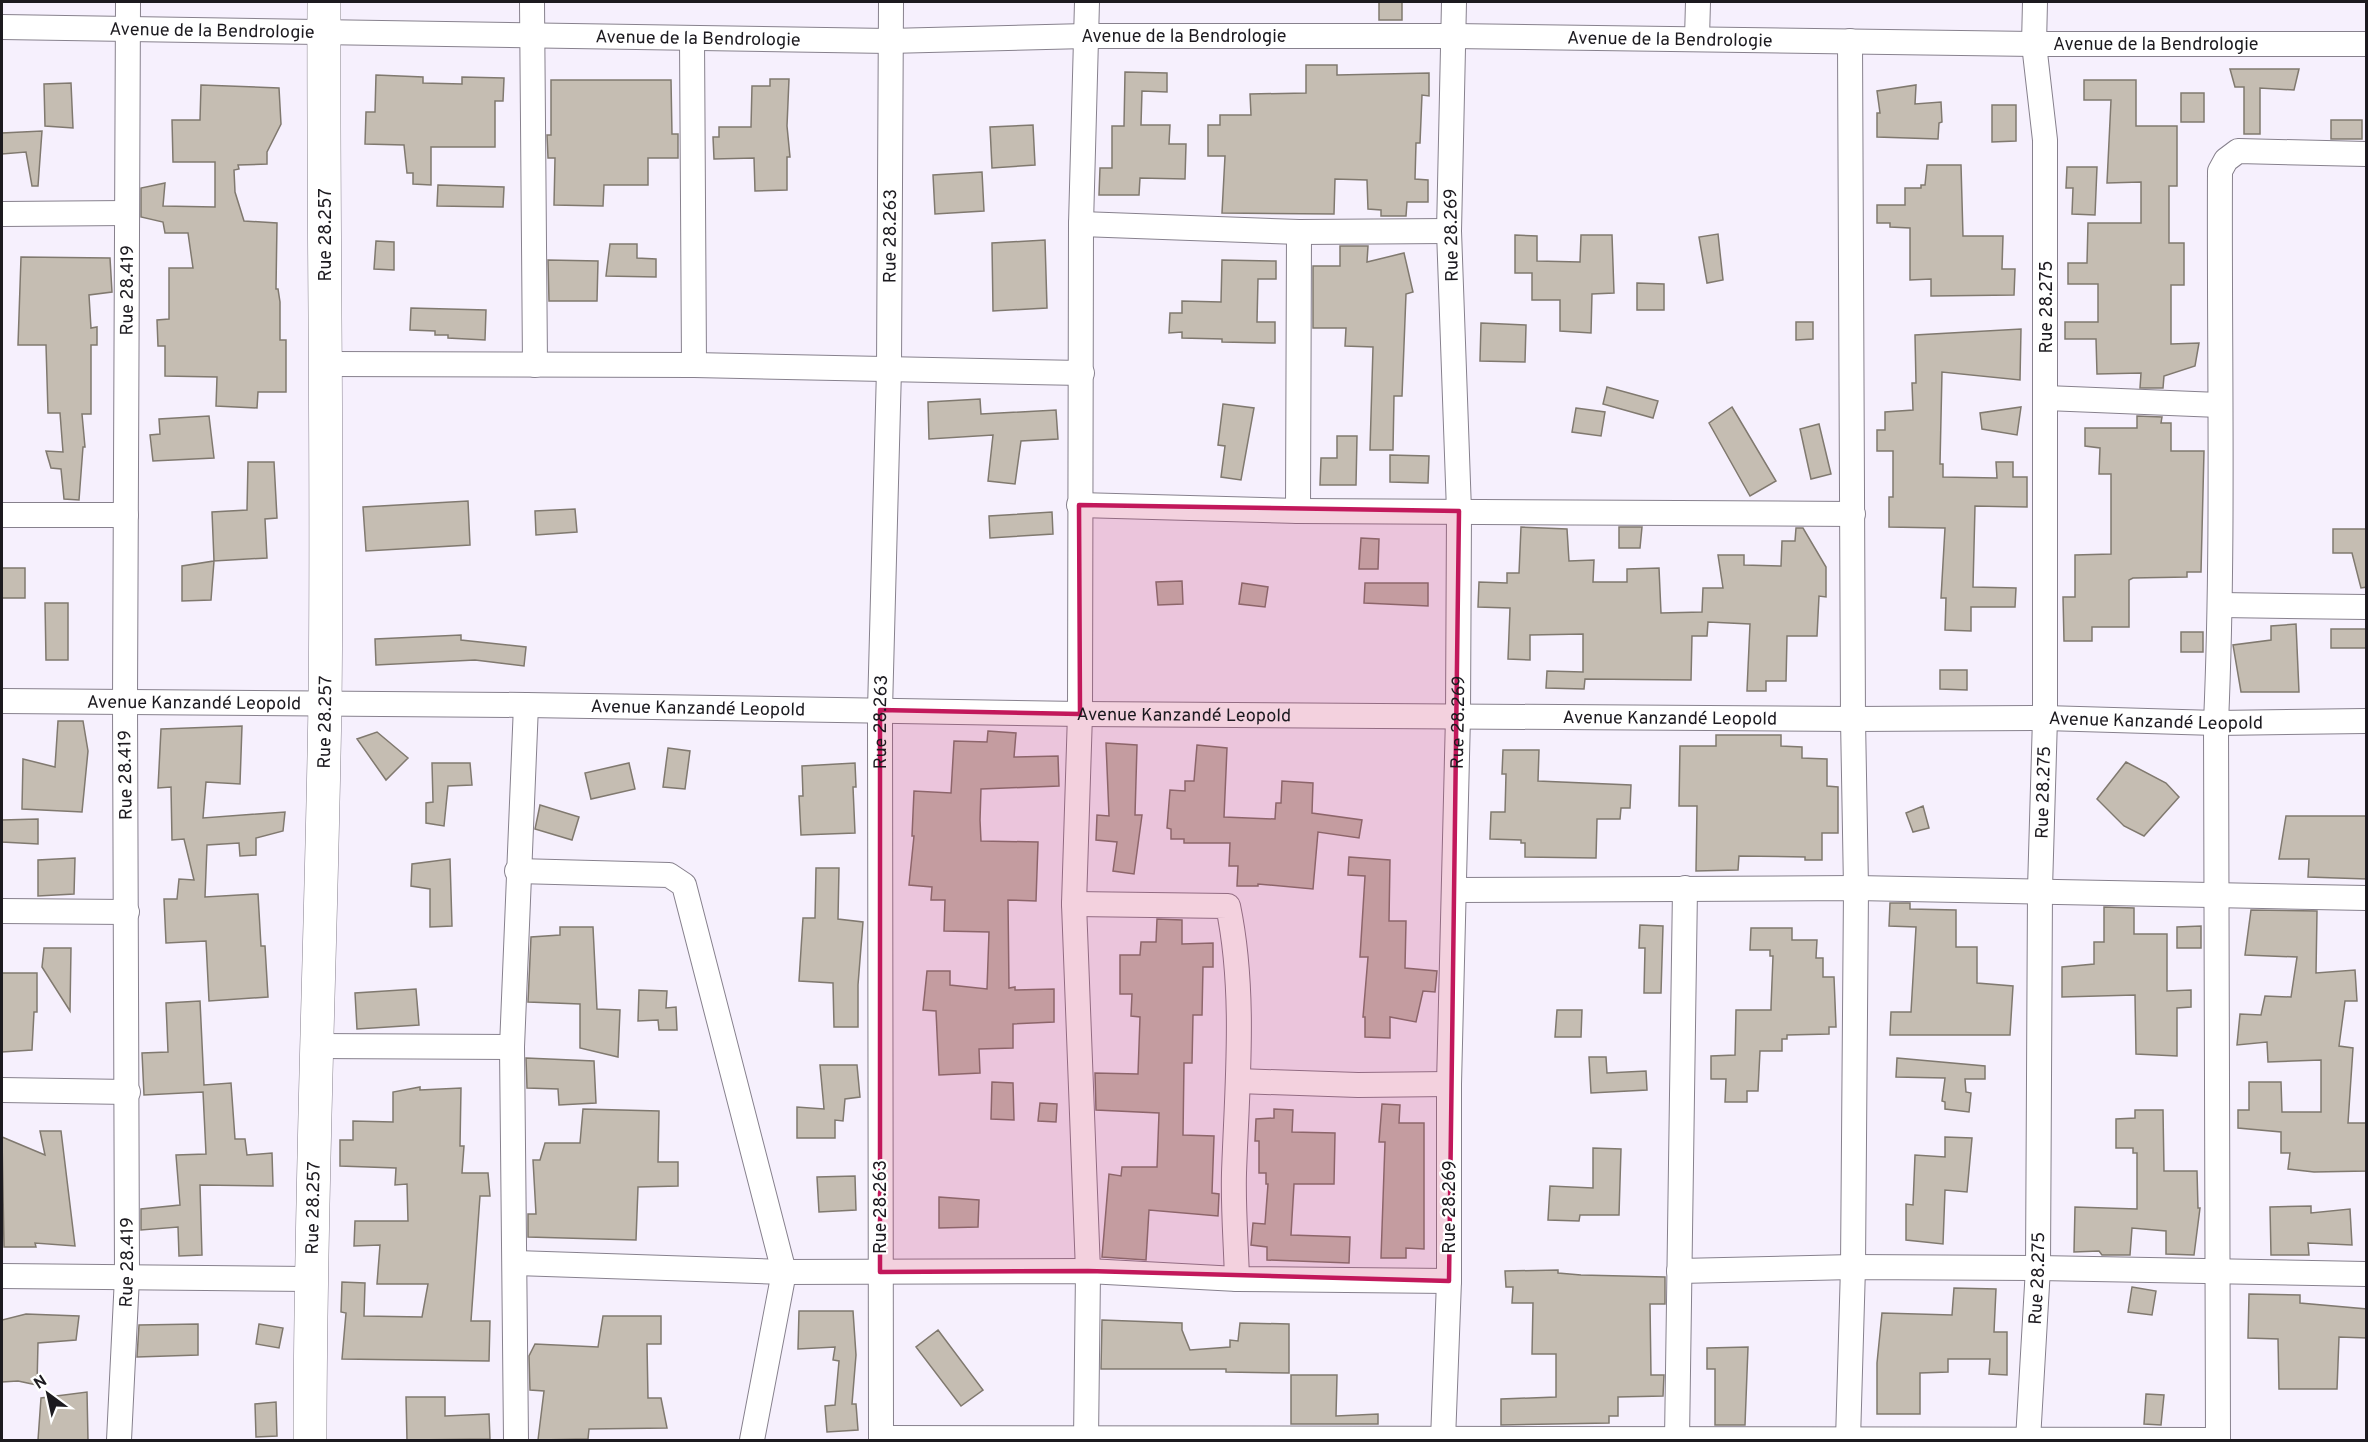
<svg xmlns="http://www.w3.org/2000/svg" width="2368" height="1442" viewBox="0 0 2368 1442" font-family="Overpass,sans-serif">
<style>
.building{fill:#c5bdb2;stroke:#80796f;stroke-width:1.5}
.lines{fill:none;stroke-linecap:round;stroke-linejoin:round}
.street-casing{stroke:#87818d;stroke-width:26}
.secondary-casing{stroke:#87818d;stroke-width:34}
.street{stroke:#fff;stroke-width:24}
.secondary{stroke:#fff;stroke-width:33}
.marked{fill:#c2185b;fill-opacity:0.2;stroke:#c2185b;stroke-width:4.5;stroke-linejoin:round}
.labels{text-anchor:middle;stroke-width:4.5;stroke-linejoin:round;paint-order:stroke}
.street-label{font-size:18px;fill:#1c1a1f;stroke:#fff}
</style>
<rect width="100%" height="100%" fill="#f6f0fd"/>
<!-- building -->
<path class="building" d="M1379,2H1402V20H1379Z
M1306,65H1337V75L1429,73V96L1422,95L1420,143H1416L1415,179L1428,180V202H1407L1406,216H1381V210L1368,209L1367,180L1335,179L1334,214L1222,213L1225,156H1208V125H1220V115H1251L1250,94L1306,93Z
M2230,69H2299L2294,90L2260,88V134H2244V87H2235Z
M1125,72L1167,73V92L1142,91L1141,125H1170L1169,144H1186L1185,179L1140,178L1139,195H1099L1100,168H1112V126H1124Z
M376,75L423,77V83L462,84V77L504,78L503,101H495V147H431V185L413,184V173H407L404,145L365,144L366,112H375Z
M770,79H789L787,126L790,157H787V190L755,191L754,158L714,159L713,137H719V127H751L752,86H770Z
M551,80H671L672,134H678V158H648V185H604L603,206L554,205L555,158H548L547,135H551Z
M2084,80H2136V126H2177V186H2169V243H2184V285H2171V344L2199,343L2195,366L2164,376L2163,388H2140L2141,373L2097,374L2096,339H2065V322H2098V284H2068V263H2087L2088,223H2141V182L2107,183L2111,100H2084Z
M71,83L73,128L45,126L44,84Z
M201,85L279,88L281,124L267,152V164L238,165L239,169L234,170L235,192L244,221L277,223L276,289H278L280,302V340H286V392H258L257,408L216,406L217,377L165,376V346H158L157,320L169,319V268H193L188,233H165L163,222L141,217V188L165,183L163,206L215,207V162H173L172,120H200Z
M1916,85L1915,104L1941,102L1942,122L1939,123L1938,139L1877,137V113H1880L1877,91Z
M2181,93H2204V122H2181Z
M1992,105H2016V141L1992,142Z
M2331,120H2362V139H2331Z
M1033,125L1035,165L992,168L990,127Z
M42,131L38,186H32L26,152L2,154V133Z
M1927,165H1961L1963,236H2003L2002,269H2015L2014,295L1931,296V279L1910,280V228L1890,227V223H1877V205H1905V188H1921V185H1925Z
M2067,167H2097L2095,215L2072,214L2073,188H2066Z
M982,172L984,211L935,214L933,175Z
M438,185L504,187L503,207L437,206Z
M1718,234L1723,280L1707,283L1699,237Z
M1515,235L1537,236V261L1580,262L1581,235H1612L1614,293L1592,294L1591,333L1560,331V300H1532V273H1515Z
M1045,240L1047,308L993,311L992,243Z
M376,241L394,242V270L374,269Z
M610,244H637V258L656,259V277L606,276Z
M1340,246H1368L1367,262L1404,253L1413,292L1406,294L1402,396H1394L1393,450H1370L1373,347L1345,346L1346,328H1313V266H1340Z
M21,257L110,258L112,292L89,295L91,328L97,327V345H91V414H82L85,447H83L79,500L64,499L61,469L51,468L46,451L63,452L60,413H48L46,345H18Z
M548,260L598,261L597,301H549Z
M1222,260L1276,261V279H1258L1257,322H1275V343L1222,342V339L1182,338V332L1169,333L1170,313H1182V301L1221,302Z
M1637,283L1664,284V310H1637Z
M411,308L486,310L485,340L448,338V335H435V331L410,330Z
M1796,322H1813V339L1796,340Z
M1481,323L1526,325L1525,362L1480,361Z
M2021,329L2020,380L1942,372L1940,464H1943V477L1997,478L1996,462H2013V477H2027V507L1975,506L1973,587L2016,588L2015,607H1971V631L1945,630L1946,598H1941L1945,528L1889,527V497H1893V451H1877V430H1885V412L1913,410L1912,383H1916L1915,335Z
M1607,387L1658,401L1653,418L1603,404Z
M980,399L981,414L1056,410L1058,439L1021,441L1015,484L988,481L993,435L929,439L928,402Z
M1223,404L1254,408L1241,480L1221,477L1225,446L1218,445Z
M1732,407L1776,481L1750,496L1709,423Z
M2021,407L2017,435L1982,429L1980,413Z
M1576,408L1605,412L1601,436L1572,432Z
M209,416L214,458L153,461L150,435L160,434L159,419Z
M2137,416L2162,417L2161,423H2171V451H2204L2201,572H2187V577L2133,578L2129,580V627H2092V641H2064L2063,597H2075V555L2111,554V474H2099L2100,448L2085,446V428H2137Z
M1819,424L1831,474L1811,479L1800,429Z
M1337,436H1357L1356,485H1320L1321,458H1337Z
M1390,455L1429,456L1428,483L1390,482Z
M248,462H274L277,518L265,519L267,558L214,561L212,512L247,510Z
M468,501L470,545L366,551L363,507Z
M575,509L577,532L536,535L535,511Z
M1052,512L1053,534L990,538L989,516Z
M1521,527L1567,529L1569,561L1594,560L1593,582H1627V569L1659,568L1661,613L1702,612L1703,588H1723L1718,555H1744V565L1781,566L1782,541H1795L1796,528H1803L1826,567V597L1819,596L1817,636H1787L1786,681H1766V691H1747L1750,624L1708,622L1707,636H1692L1691,680L1585,679L1584,689L1546,688L1547,671L1583,672V634L1530,635V660L1508,659L1510,608L1478,607L1479,582L1507,583V573H1519Z
M1619,527H1642L1640,548H1619Z
M2333,529H2367V587L2361,588L2352,553H2333Z
M1361,538L1379,539L1378,569H1359Z
M214,561L211,600L182,601V566Z
M2,568H25V598H2Z
M1182,581L1183,604L1158,605L1156,582Z
M1242,583L1268,587L1265,607L1239,604Z
M1365,583H1428V606L1364,603Z
M45,603H68V660H46Z
M2296,624L2299,692H2241L2233,645L2271,640V626Z
M2331,629H2367V648H2331Z
M2181,632H2203V652H2181Z
M461,635V640L526,647L524,666L475,660L376,665L375,639Z
M1940,670H1967V690L1940,689Z
M58,721H83L88,751L82,812L22,809L23,759L55,767Z
M242,726L240,784L206,782L203,818L285,812L283,831L256,838V855L240,856L239,843L207,845L205,897L258,894L261,946H265L268,997L209,1001L206,941L166,943L164,899H177L179,879L194,880L184,839L172,840L171,787L158,788L161,729Z
M988,731L1016,733L1014,757L1058,756L1059,786L981,789L980,820L981,841L1038,842L1036,901L1008,900L1009,988L1015,987V990L1054,989V1022L1013,1024V1048L979,1049L980,1073L939,1075L936,1011L923,1010L927,971H950V985L987,989L989,932L944,931L945,900H931L932,887L909,885L914,836H912L914,791L951,793L954,741L987,742Z
M377,732L408,758L386,780L357,739Z
M1716,735H1781V746L1802,747V758L1827,759V786L1838,787V833H1822V860H1805V857L1739,856L1738,870L1696,871L1697,806H1679L1680,746H1716Z
M1106,743L1137,745L1135,815H1142L1134,874L1113,871L1117,842L1096,840L1097,815L1109,816Z
M1197,745L1227,748L1224,817L1275,819L1276,803H1281L1282,781L1313,783L1312,813L1362,820L1359,838L1318,832L1313,889L1258,884V886H1237L1238,866H1229L1230,843H1184V839H1171V829L1167,828L1170,790L1185,791V781H1194Z
M668,748L690,751L685,789L663,787Z
M1503,750H1539L1538,781L1631,785L1630,808H1621L1620,819H1597L1596,858L1525,857V843H1521V840L1490,839L1491,812H1505L1506,774H1502Z
M2126,762L2166,783L2179,797L2144,836L2124,826L2097,799Z
M432,763H470L472,785L448,786L444,826L426,823V803L433,802Z
M629,763L635,789L591,799L585,773Z
M855,763L856,787H853L855,833L801,835L799,796H803L802,766Z
M540,805L579,817L572,840L535,829Z
M1923,806L1929,828L1913,832L1906,813Z
M2286,816H2367V879L2308,877L2309,859H2279Z
M38,819V844L2,842V820Z
M1349,857L1390,860L1389,921H1406L1405,968L1437,971L1435,992L1423,991L1416,1022L1390,1017V1038L1365,1037V1017H1363L1368,957H1360L1365,876L1348,875Z
M75,858L74,894L38,896V860Z
M450,859L452,926L430,927V889L411,886L412,864Z
M816,868H839L838,919L863,922L858,985V1027H834L833,983L799,981L803,918H815Z
M1890,903H1910V909L1956,910V947H1977V983L2013,986L2010,1035H1890L1891,1012H1911L1916,927L1889,926Z
M2104,907L2134,908V934H2167V991L2191,990V1007L2177,1008V1056L2136,1054L2135,995L2062,997V967L2094,964V942H2104Z
M2251,910L2317,911L2316,973L2355,970L2357,1001H2345L2339,1046L2353,1048L2348,1123H2367V1171L2314,1172L2288,1169L2290,1153H2281V1132L2238,1128V1110H2249V1082H2281L2282,1112H2321V1060L2268,1062L2267,1042L2237,1045L2240,1014L2261,1015L2265,996L2291,997L2297,957L2245,955Z
M1157,919L1182,920V944L1213,943V967H1203L1202,1015H1193L1192,1063H1184L1183,1135L1214,1136L1212,1193L1219,1194L1218,1216L1149,1210L1146,1260L1102,1257L1109,1174L1121,1176L1122,1167H1157L1159,1113L1096,1110L1095,1073L1138,1074L1140,1017L1131,1016L1132,994H1120V955H1140L1141,942H1156Z
M1640,925L1663,926L1661,993H1644L1645,948H1639Z
M2201,926V948H2177V927Z
M560,927H593L597,1009L620,1010L618,1057L580,1048V1004L528,1002L531,937L560,935Z
M1751,928H1792V940H1817L1816,958H1823V977H1834L1836,1027H1829V1034L1787,1035V1039H1782V1051H1760L1758,1091H1747V1102H1725L1726,1079H1711V1056L1735,1055L1736,1010H1771V1007L1773,956H1770V950H1750Z
M44,948H71L70,1011L42,967Z
M2,973H37V1012H34L32,1050L2,1052Z
M416,989L419,1025L357,1029L355,993Z
M639,990L667,991L666,1008L676,1007L677,1030H659L658,1020L638,1021Z
M200,1001L204,1085L231,1083L235,1139H245L247,1155L272,1153L273,1186L200,1185L202,1255L179,1256L178,1227L141,1230V1209L180,1205L176,1155L206,1154L203,1092L144,1095L142,1053L168,1052L166,1003Z
M1557,1010H1582L1581,1037H1555Z
M1589,1057H1606L1607,1073L1646,1071L1647,1090L1591,1093Z
M526,1058L594,1061L596,1103L559,1105L558,1089L527,1088Z
M1897,1058L1985,1066V1079H1965L1966,1092L1971,1093L1969,1112L1945,1109V1102L1942,1101L1945,1078L1896,1077Z
M820,1065H857L860,1097L845,1099L843,1121L835,1120V1138H797V1107L824,1109Z
M992,1082L1013,1083L1014,1120L991,1119Z
M420,1087V1090L461,1088L460,1146H464L462,1173H488L490,1196H480L471,1321H490L489,1361L342,1359L346,1313L341,1312L342,1282L365,1283L364,1316L422,1317L428,1284H377L380,1245L354,1246L355,1221H408L407,1184L395,1185L396,1168L340,1166V1140H353V1121L393,1122V1092Z
M1040,1103L1057,1104L1056,1122L1038,1121Z
M1382,1104L1400,1105L1399,1123H1424V1249L1406,1248V1258H1381L1385,1142H1379Z
M583,1109L659,1111L658,1162H678V1186L638,1187L636,1240L528,1237V1214H536L533,1160H540L545,1143H580Z
M1274,1109L1293,1110L1292,1132L1335,1133L1334,1184H1294L1291,1235L1350,1237L1349,1263L1267,1260V1247L1251,1245L1253,1223L1265,1224L1268,1184H1266V1173H1259V1141H1255L1256,1119L1274,1118Z
M2135,1110H2163L2164,1171H2197L2198,1208H2200L2194,1255L2166,1254V1231L2132,1228L2130,1255H2102L2099,1251L2074,1252L2075,1207L2137,1209V1153H2133V1148H2116V1119L2135,1118Z
M40,1131H61L75,1246L35,1243L36,1247H4L2,1137L45,1155Z
M1945,1137L1972,1138L1967,1192L1945,1190L1943,1244L1906,1240V1204L1913,1205L1915,1155L1945,1157Z
M1593,1148L1621,1149L1619,1215H1580L1579,1221L1548,1220L1550,1186L1593,1188Z
M855,1176L856,1210L819,1212L817,1177Z
M939,1197L979,1200L978,1227L939,1228Z
M2311,1206V1213L2350,1209L2352,1245L2308,1243L2309,1255H2271L2270,1207Z
M1558,1270V1273L1581,1275L1665,1277V1304H1650L1651,1375H1664L1663,1396L1618,1397V1416H1609V1423L1501,1425V1399L1556,1397V1354H1532L1533,1303H1512L1513,1287H1506L1505,1271Z
M2132,1287L2156,1291L2152,1315L2128,1312Z
M1954,1288L1996,1289L1994,1332H2007V1375L1989,1374L1990,1359H1948V1372L1920,1373V1414H1877V1363L1882,1313L1952,1315Z
M2249,1294L2300,1295V1303L2367,1309V1338L2339,1337L2337,1389H2279L2278,1339L2248,1338Z
M799,1311H853L856,1355L852,1404H856L858,1430L827,1432L825,1406L835,1405L839,1361L833,1360L835,1347L798,1349Z
M26,1314L79,1316L76,1340L38,1343L37,1385L18,1381L2,1382V1320Z
M603,1316H661V1344H647L648,1398H661L667,1428L589,1429L588,1439L538,1440L544,1391L530,1390L529,1356L535,1344L598,1347Z
M1102,1320L1182,1323V1330L1190,1350L1230,1347V1340L1238,1341L1240,1323L1289,1324V1373L1226,1372V1369H1101Z
M198,1324V1355L137,1357L139,1325Z
M259,1324L283,1328L279,1348L256,1344Z
M938,1330L983,1390L961,1406L916,1347Z
M1748,1347L1745,1425H1715V1369H1707V1348Z
M1291,1375H1337L1336,1416L1378,1414V1424H1291Z
M87,1392L88,1440H38L41,1398Z
M2146,1394L2164,1395L2161,1425L2144,1424Z
M406,1397H445V1416L489,1414L490,1439L407,1440Z
M276,1402L277,1436L256,1437L255,1404Z"/>
<g class="lines">
<!-- street casing -->
<g class="street-casing">
<g id="street">
<path d="M532,2L535,365"/>
<path id="s1" d="M2,27L889,41L1086,36H1453L2034,44H2366"/>
<path d="M692,38L694,365"/>
<path d="M1697,38L1698,2"/>
<path d="M2,214L127,213"/>
<path d="M1081,224L1299,232L1449,231"/>
<path d="M326,364L694,365L1082,373"/>
<path d="M2046,398L2219,405"/>
<path d="M1079,505L1298,511L1853,514"/>
<path d="M1298,511L1299,232"/>
<path d="M2,515H126"/>
<path d="M2221,605L2366,607"/>
<path id="s2" d="M2,701L526,705L1080,714L1853,719L2045,718L2216,723L2366,721"/>
<path d="M517,871L669,875L684,885L784,1272L752,1440"/>
<path d="M1455,890L1856,888L2366,898"/>
<path d="M1074,904L1228,906C1246,992 1237,1085 1234,1173C1233,1208 1236,1243 1237,1279"/>
<path d="M2,911L127,912"/>
<path d="M316,1046L512,1047"/>
<path d="M1238,1081L1358,1085L1449,1084"/>
<path d="M2,1090L128,1092"/>
<path d="M516,1263L784,1272L1088,1271L1237,1279L1449,1281"/>
<path d="M1679,1271L1853,1267L2038,1268L2366,1274"/>
<path d="M2,1276L310,1279"/>
<path d="M881,1438L2218,1440"/>
<path id="s3" d="M119,1440L127,1277L125,702L128,2"/>
<path d="M516,1440L512,1047L526,705"/>
<path id="s4" d="M881,1440L880,710L889,369L891,2"/>
<path d="M1086,1440L1088,1271L1074,904L1080,714L1081,224L1087,2"/>
<path id="s5" d="M1443,1440L1449,1281V1084L1458,716L1459,511L1449,231L1454,2"/>
<path d="M1677,1440L1685,888"/>
<path d="M1848,1440L1853,1267L1856,888L1853,719L1850,41"/>
<path id="s6" d="M2028,1440L2038,1268L2040,889L2045,718V140L2034,44L2035,2"/>
<path d="M2218,1440L2216,723C2224,539 2219,355 2220,171L2226,160L2238,151L2366,154"/>
</g>
</g>
<!-- secondary casing -->
<g class="secondary-casing">
<g id="secondary">
<path id="s7" d="M310,1440C310,1195 321,949 325,703C328,469 323,235 324,2"/>
</g>
</g>
<!-- street -->
<use href="#street" class="street"/>
<!-- secondary -->
<use href="#secondary" class="secondary"/>
</g>
<!-- marked area -->
<path class="marked" d="M1079,505L1459,511L1449,1281L1088,1271L880,1272V710L1080,714Z"/>
<g class="labels">
<!-- street labels -->
<g class="street-label">
<text dy="6" stroke="none"><textPath href="#s1" startOffset="210">Avenue de la Bendrologie</textPath></text>
<text dy="6" stroke="none"><textPath href="#s1" startOffset="1182">Avenue de la Bendrologie</textPath></text>
<text dy="6" stroke="none"><textPath href="#s1" startOffset="696">Avenue de la Bendrologie</textPath></text>
<text dy="6" stroke="none"><textPath href="#s1" startOffset="1668">Avenue de la Bendrologie</textPath></text>
<text dy="6" stroke="none"><textPath href="#s1" startOffset="2154">Avenue de la Bendrologie</textPath></text>
<text transform="translate(325 235) rotate(-90)" y="6">Rue 28.257</text>
<text dy="6" stroke="none"><textPath href="#s4" startOffset="1204">Rue 28.263</textPath></text>
<text transform="translate(1451 235) rotate(-91)" y="6">Rue 28.269</text>
<text dy="6" stroke="none"><textPath href="#s3" startOffset="1150">Rue 28.419</textPath></text>
<text transform="translate(2046 307) rotate(-90)" y="6">Rue 28.275</text>
<text dy="6" stroke="none"><textPath href="#s2" startOffset="192">Avenue Kanzandé Leopold</textPath></text>
<text dy="6" stroke="none"><textPath href="#s2" startOffset="696">Avenue Kanzandé Leopold</textPath></text>
<text dy="6" stroke="none"><textPath href="#s2" startOffset="1182">Avenue Kanzandé Leopold</textPath></text>
<text dy="6" stroke="none"><textPath href="#s2" startOffset="1668">Avenue Kanzandé Leopold</textPath></text>
<text dy="6" stroke="none"><textPath href="#s2" startOffset="2154">Avenue Kanzandé Leopold</textPath></text>
<text dy="6" stroke="none"><textPath href="#s7" startOffset="718">Rue 28.257</textPath></text>
<text dy="6" stroke="none"><textPath href="#s4" startOffset="718">Rue 28.263</textPath></text>
<text dy="6" stroke="none"><textPath href="#s5" startOffset="718">Rue 28.269</textPath></text>
<text transform="translate(125 775) rotate(-91)" y="6">Rue 28.419</text>
<text dy="6" stroke="none"><textPath href="#s6" startOffset="648">Rue 28.275</textPath></text>
<text dy="6" stroke="none"><textPath href="#s7" startOffset="232">Rue 28.257</textPath></text>
<text transform="translate(880 1207) rotate(-90)" y="6">Rue 28.263</text>
<text transform="translate(1449 1207) rotate(-90)" y="6">Rue 28.269</text>
<text dy="6" stroke="none"><textPath href="#s3" startOffset="178">Rue 28.419</textPath></text>
<text dy="6" stroke="none"><textPath href="#s6" startOffset="162">Rue 28.275</textPath></text>
</g>
</g>
<!-- border -->
<rect width="2368" height="1442" fill="none" stroke="#1c1a1f" stroke-width="6"/>
<!-- north arrow -->
<g transform="translate(48 1394) rotate(327)" stroke="#ffffff" stroke-width="4.5" paint-order="stroke">
<path d="M0-4.5L10 22L0 15L-10 22Z" fill="#1c1a1f"/>
<text y="-9" font-size="16" font-weight="bold" text-anchor="middle" fill="#1c1a1f">N</text>
</g>
</svg>
